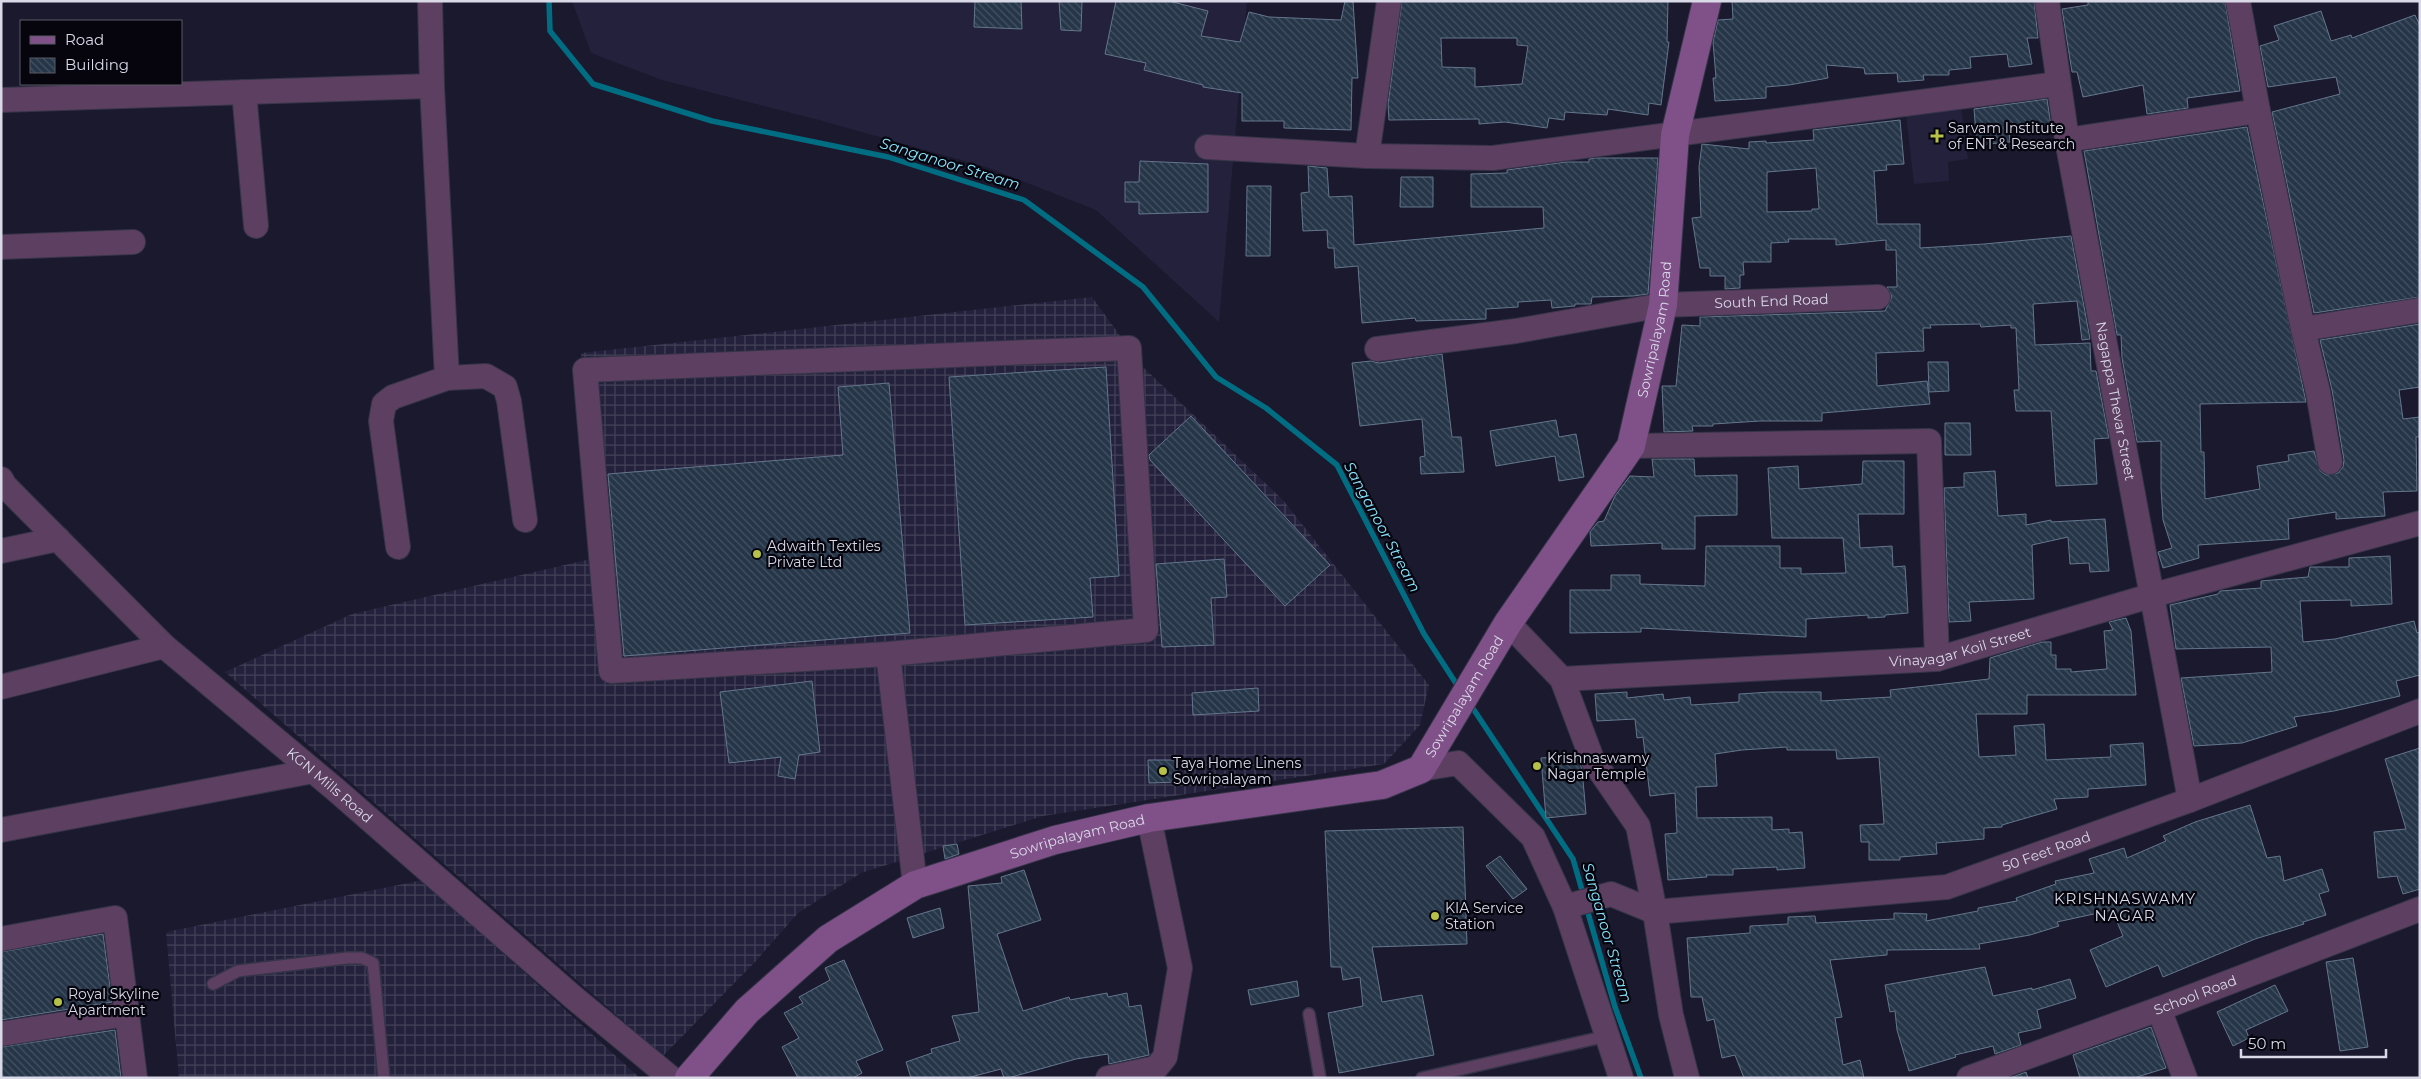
<svg xmlns="http://www.w3.org/2000/svg" width="2421" height="1079" viewBox="0 0 2421 1079" font-family="Montserrat,sans-serif">
<style>
.built{fill:#24213c}
.industrial{fill:url(#industrial-grid)}
.lines{fill:none;stroke-linecap:round;stroke-linejoin:round}
.stream{stroke:#006d83;stroke-width:5.5}
.building{fill:url(#building-back-hatch);stroke:#64768c;fill-rule:evenodd}
.lane-casing{stroke:#353448;stroke-width:14}
.street-casing{stroke:#353448;stroke-width:26}
.secondary-casing{stroke:#353448;stroke-width:30}
.lane{stroke:#5c3f61;stroke-width:11}
.street{stroke:#5c3f61;stroke-width:24}
.secondary{stroke:#805189;stroke-width:28}
.poi-dot{fill:#b6c148;stroke:#06050e;stroke-width:2}
.labels{text-anchor:middle;stroke-width:4.5;stroke-linejoin:round;paint-order:stroke}
.poi-label{font-size:14px;fill:#d9d9e8;stroke:#06050e;text-anchor:start}
.street-label{font-size:14px;fill:#d9d9e8;stroke:#06050e}
.water-label{font-size:15px;font-style:italic;fill:#87e4fe;stroke:#06050e}
.neighbourhood-label{font-size:15px;letter-spacing:1px;fill:#d9d9e8;stroke:#06050e}
</style>
<defs>
<pattern id="industrial-grid" width="8" height="8" patternUnits="userSpaceOnUse" patternTransform="scale(1.25)"><rect width="8" height="8" fill="#24213c"/><path d="M0 4h8M4 0v8" fill="none" stroke="#434158"/></pattern>
<pattern id="building-back-hatch" width="6" height="6" patternUnits="userSpaceOnUse" patternTransform="scale(1.25)"><rect width="6" height="6" fill="#263649"/><path d="M-1 5l2 2M0 0l6 6M5-1l2 2" fill="none" stroke="#455263"/></pattern>
</defs>
<rect width="100%" height="100%" fill="#1a192e"/>
<!-- built -->
<path class="built" d="M572,1H1247L1219,322L1096,210L989,168L819,120L662,80L591,53Z
M1961,108L1968,159L1948,162L1949,181L1914,184L1906,114Z"/>
<!-- industrial -->
<path class="industrial" d="M1092,297L1143,367L1283,500L1429,685L1420,725L1384,764L1043,816L861,873L798,913L755,962L663,1056L225,672L352,614L595,558L581,353Z
M423,880L640,1078H179L166,932Z"/>
<g class="lines">
<!-- stream -->
<path class="stream" d="M549,1L550,31L593,84L712,121L888,157L1024,200L1143,287L1216,377L1266,408L1337,465L1424,634L1459,688
M1470,704L1573,859L1584,897
M1586,906L1615,1007L1641,1078"/>
</g>
<!-- building -->
<path class="building" d="M975,1H1021L1022,29L974,27Z
M1059,1H1082L1081,31L1061,30Z
M1116,1H1169L1208,11L1201,36L1240,42L1249,12L1269,17L1341,20L1345,1H1353L1358,78H1352L1351,130L1284,128V121H1242V93L1203,87V85L1144,70L1146,63L1105,54Z
M1402,1H1668L1667,42H1669L1661,105L1649,103L1648,115L1608,109L1607,115L1565,112L1564,120L1549,118L1547,128L1505,122L1479,124V119L1389,120L1388,104ZM1441,38H1517V45L1528,46L1522,84L1475,87V68L1442,67Z
M1732,1H2034L2038,38H2027L2032,64L2009,67L2007,54L1970,57L1971,68L1949,70V75H1923L1924,80L1898,82L1897,73L1865,74L1864,68L1826,65L1828,78L1789,85L1766,87V98L1715,101L1713,78H1716L1713,42L1718,20L1733,19Z
M2088,1H2225L2240,91L2187,98L2188,108L2147,114L2143,85L2083,97L2077,72H2072L2062,9L2088,5Z
M2321,11L2331,41L2351,35L2352,38L2415,15L2420,26V297L2314,313L2272,112L2340,94L2336,77L2268,87L2260,46L2279,40L2274,26Z
M2047,99L2051,126L2009,129L2010,142L1977,145L1974,109Z
M1900,120L1904,164L1886,165L1887,170L1874,171L1877,224H1920V248L1984,244L2071,236L2090,339L2082,340L2077,301L2033,304L2035,345L2090,343L2091,371H2096L2109,438L2094,439L2097,484L2056,486L2051,411H2016L2014,390H2019L2016,328H2011V325L1981,327L1980,324L1930,325L1931,328H1923L1924,351L1876,353L1877,386L1927,381L1930,404L1822,413V421H1760L1713,424V426H1692L1693,431L1664,432L1662,386H1676L1682,325L1700,326V317L1885,311L1892,297L1887,287H1897L1896,250H1886V240L1836,245V239H1788L1789,242L1771,243V262H1743L1744,275H1740V288L1725,289V276H1710V268H1700L1692,218L1701,217L1699,167L1702,144L1749,149V142L1766,141V143L1814,140L1813,130ZM1816,168L1819,209H1812V211L1767,212V172Z
M2247,127L2306,402L2200,404L2201,452H2204L2205,499L2260,489L2257,466L2289,461L2288,455L2314,451L2320,471L2326,475L2338,473L2343,467L2344,460L2332,390L2320,340L2420,324V387L2399,390L2403,419L2420,417V437H2416L2417,491L2383,492L2385,516L2336,519V512L2288,519L2289,539L2198,545L2199,558L2163,568L2158,552L2172,548L2163,520L2161,488V441L2137,442L2122,358L2121,335H2117L2084,151Z
M1595,158H1658L1648,294L1633,296L1592,297L1591,304H1575V306L1552,308L1551,300L1518,302V307L1486,309V319L1416,321L1415,318L1362,323L1358,266L1335,268L1334,248H1328L1327,230L1303,231L1301,193L1309,192L1308,166L1327,168L1329,197L1352,196L1354,245L1544,228L1543,207H1471V174L1507,173V170L1566,162H1589V159Z
M1140,161L1208,164V212L1139,214V202H1125V182H1139Z
M1401,177H1433V207H1400Z
M1247,186H1271L1270,256H1246Z
M1442,354L1452,437H1461L1464,472L1421,474L1420,457L1425,456L1422,419L1360,426L1352,363L1371,361L1379,363Z
M1928,362H1948L1949,391L1929,392Z
M1106,367L1119,576L1090,578L1093,617L965,625L949,377Z
M889,383L910,633L624,656L608,474L843,455L838,387Z
M1191,416L1330,565L1285,606L1150,460L1149,455Z
M1556,420L1559,437L1576,434L1584,477L1559,481L1555,456L1496,466L1490,431Z
M1945,423H1970L1971,455H1945Z
M1652,459H1694L1695,476L1737,475V515L1695,516V549H1662V543L1591,546L1590,532L1598,522L1604,521L1615,496L1630,476L1654,477Z
M1863,461H1904V514H1858L1860,548L1892,546L1893,567L1905,566L1908,613L1885,615V617L1868,618V615L1806,619V637L1641,628V632L1570,633V590H1611V575H1640V584L1705,586L1706,546H1780V568H1801V574L1846,573L1843,538H1772L1768,468L1798,466L1799,489L1862,484Z
M1995,471L1998,516L2026,514V525L2051,520V522L2105,519L2109,571L2090,572L2089,563L2070,564L2068,537L2032,545L2034,599L1969,602L1971,621L1949,622L1944,488L1964,487V473Z
M2390,556L2392,604L2351,606V600L2300,601L2303,642L2335,639L2414,621L2417,633L2420,632V675L2396,681L2400,696L2334,711L2294,717L2297,726L2242,743L2194,746L2181,678L2272,672L2271,647L2176,649L2170,605L2218,594L2220,591L2261,588V581L2308,577L2310,567H2349V558Z
M1224,559L1227,597L1211,598L1214,645L1162,647L1156,564Z
M2126,618L2131,631L2136,695H2027V714H1976L1979,757L2016,755L2014,726L2044,724L2046,760L2111,757L2110,745L2143,743L2146,785L2088,789V797L2054,799L2057,809L2002,825V827L1984,828V839L1936,843L1937,854L1900,857V860H1869V842H1861L1860,825L1884,824L1879,757L1837,759L1836,750H1787V747L1742,750L1715,754L1717,786L1696,787L1697,818L1772,817V830L1789,829V833L1802,832L1805,868L1777,870V867L1733,869V875H1706L1707,877L1668,880L1665,834L1677,833L1675,793L1650,796L1643,737L1637,738L1635,719L1597,721L1595,694L1627,692V698L1663,694L1664,700L1690,697L1691,705L1739,702V694L1771,692H1821V701L1891,697L1890,690L1989,679L1990,658L2042,642H2051V655H2056V669H2071V672L2107,669L2104,631L2113,630L2109,622Z
M812,681L820,752L799,755L795,779L778,776L781,757L729,763L720,692Z
M1258,688L1259,711L1193,715L1192,693Z
M2420,748V889L2403,894L2397,876L2378,878L2374,832L2406,829L2385,759Z
M1576,755L1582,769L1586,814L1546,818L1541,758Z
M1148,760H1177V782L1149,783Z
M2250,805L2267,858L2280,856L2284,881L2322,869L2329,891L2319,894L2326,915L2303,922L2304,924L2255,939L2163,977L2158,965L2106,987L2090,950L2123,936L2112,910L2057,922L2059,926L2030,935L1979,944L1980,949L1887,950V955L1830,960L1842,1017L1835,1018L1843,1065L1860,1060L1864,1078H1744L1735,1055L1722,1058L1714,1019L1707,1021L1702,997H1691L1687,938L1750,933V926L1788,924V917L1815,916L1816,923L1894,919V913L1927,914L1926,921L1978,911V908L2017,901L2016,898L2056,884L2055,881L2094,873L2089,859L2124,848L2127,858L2166,841L2163,836L2195,822Z
M1463,827L1467,944L1372,947L1382,1002L1422,995L1434,1055L1339,1073L1328,1013L1363,1006L1360,977L1343,980L1341,967H1331L1325,831Z
M957,844L959,854L945,859L943,846Z
M1500,856L1527,889L1513,899L1486,866Z
M1024,870L1041,920L997,934L1023,1011L1069,997L1070,1000L1107,993L1108,997L1127,993L1129,1007L1141,1005L1149,1055L1109,1064L1108,1054L1076,1059L1008,1078H1004L1001,1069L967,1078H911L906,1062L932,1053L931,1049L960,1041L952,1016L979,1012L968,886L1002,883L1001,877Z
M940,908L944,928L913,938L907,918Z
M103,934L112,1002L1,1020V952Z
M2353,958L2368,1047L2340,1051L2326,962Z
M844,960L883,1050L856,1061L862,1073L853,1078H798L782,1047L799,1038L784,1013L803,1003L799,997L830,980L825,968Z
M1985,967L1993,996L2032,988V990L2070,979L2076,998L2037,1010L2041,1028L2018,1033L2021,1045L1995,1054L1993,1046L1955,1055L1956,1057L1909,1071L1897,1030L1895,1011L1890,1012L1885,985Z
M1297,981L1299,996L1251,1005L1248,990Z
M2275,985L2288,1011L2246,1030L2249,1038L2233,1046L2217,1012Z
M2151,1027L2166,1068L2134,1078H2080L2073,1055Z
M115,1030L121,1078H1V1047Z
M2026,1072L2028,1078H2010Z"/>
<g class="lines">
<!-- lane casing -->
<g class="lane-casing">
<path id="lane" d="M213,984L238,971L347,958H362L373,963L384,1078
M1309,1014L1320,1078
M1422,1078L1607,1036"/>
</g>
<!-- street casing -->
<g class="street-casing">
<g id="street">
<path id="s1" d="M2047,1L2067,140L2190,800"/>
<path d="M2238,1L2258,111L2303,329L2318,392L2330,462"/>
<path d="M432,86L447,378"/>
<path d="M244,92L256,226"/>
<path d="M1,100L432,86L430,1"/>
<path d="M2067,140L2258,111"/>
<path d="M1207,147L1367,156L1493,158L2058,84"/>
<path d="M1367,156L1389,1"/>
<path d="M1,247L133,242"/>
<path d="M2303,329L2420,310"/>
<path id="s2" d="M1377,349L1516,331L1663,305L1878,297"/>
<path d="M1631,446L1929,441L1937,659"/>
<path id="s3" d="M1,479L5,486L164,646L336,790L573,997L671,1078"/>
<path d="M398,547L381,421L384,404L393,397L447,378L486,376L505,387L509,401L525,520"/>
<path d="M1,551L58,539"/>
<path id="s4" d="M1508,623L1562,679L1937,659L2150,596L2420,523"/>
<path d="M888,654L1146,630L1129,348L585,370L611,671L888,654L915,885"/>
<path d="M1562,679L1592,759L1638,826L1655,912L1671,1015L1687,1078"/>
<path d="M1,687L164,646"/>
<path d="M1421,769L1458,763L1533,837L1565,907L1621,1078"/>
<path d="M1,830L313,771"/>
<path id="s5" d="M1565,907L1611,894L1655,912L1947,887L2190,800L2420,711"/>
<path d="M1,939L115,918L135,1078"/>
<path d="M2159,1009L2185,1078"/>
<path d="M1,1034L127,1014"/>
<path d="M1108,1078L1156,1068L1165,1057L1180,968L1149,818"/>
<path id="s6" d="M1969,1078L2159,1009L2420,909"/>
</g>
</g>
<!-- secondary casing -->
<g class="secondary-casing">
<g id="secondary">
<path id="s7" d="M689,1078L747,1011L828,939L915,885L1055,840L1149,818L1382,785L1421,769L1508,623L1631,446L1663,305L1675,135L1707,1"/>
</g>
</g>
<!-- lane -->
<use href="#lane" class="lane"/>
<!-- street -->
<use href="#street" class="street"/>
<!-- secondary -->
<use href="#secondary" class="secondary"/>
</g>
<!-- markers -->
<g class="poi-dot">
<path d="M1934.5 128.5h5v5h5v5h-5v5h-5v-5h-5v-5h5z"/>
<circle cx="757" cy="554" r="5"/>
<circle cx="1537" cy="766" r="5"/>
<circle cx="1163" cy="771" r="5"/>
<circle cx="1435" cy="916" r="5"/>
<circle cx="58" cy="1002" r="5"/>
</g>
<g class="labels">
<!-- poi labels -->
<g class="poi-label">
<text x="1948" y="133">Sarvam Institute<tspan x="1948" dy="16">of ENT &amp; Research</tspan></text>
<text x="767" y="551">Adwaith Textiles<tspan x="767" dy="16">Private Ltd</tspan></text>
<text x="1547" y="763">Krishnaswamy<tspan x="1547" dy="16">Nagar Temple</tspan></text>
<text x="1173" y="768">Taya Home Linens<tspan x="1173" dy="16">Sowripalayam</tspan></text>
<text x="1445" y="913">KIA Service<tspan x="1445" dy="16">Station</tspan></text>
<text x="68" y="999">Royal Skyline<tspan x="68" dy="16">Apartment</tspan></text>
</g>
<!-- street labels -->
<g class="street-label">
<text dy="5" stroke="none"><textPath href="#s2" startOffset="398">South End Road</textPath></text>
<text dy="5" stroke="none"><textPath href="#s7" startOffset="1325">Sowripalayam Road</textPath></text>
<text dy="5" stroke="none"><textPath href="#s1" startOffset="406">Nagappa Thevar Street</textPath></text>
<text dy="5" stroke="none"><textPath href="#s4" startOffset="478">Vinayagar Koil Street</textPath></text>
<text dy="5" stroke="none"><textPath href="#s7" startOffset="905">Sowripalayam Road</textPath></text>
<text dy="5" stroke="none"><textPath href="#s3" startOffset="450">KGN Mills Road</textPath></text>
<text dy="5" stroke="none"><textPath href="#s7" startOffset="469">Sowripalayam Road</textPath></text>
<text dy="5" stroke="none"><textPath href="#s5" startOffset="494">50 Feet Road</textPath></text>
<text dy="5" stroke="none"><textPath href="#s6" startOffset="241">School Road</textPath></text>
</g>
<!-- water labels -->
<g class="water-label">
<text transform="translate(950 164) rotate(17)" y="5">Sanganoor Stream</text>
<text transform="translate(1382 527) rotate(62)" y="5">Sanganoor Stream</text>
<text transform="translate(1607 933) rotate(74)" y="5">Sanganoor Stream</text>
</g>
<!-- neighbourhood labels -->
<g class="neighbourhood-label">
<text x="2125" y="904">KRISHNASWAMY<tspan x="2125" dy="17">NAGAR</tspan></text>
</g>
</g>
<!-- border -->
<rect width="2421" height="1079" fill="none" stroke="#d9d9e8" stroke-width="5"/>
<!-- legend -->
<rect x="20" y="20" width="162" height="65" fill="#06050e" stroke="#5a5a65"/>
<rect x="30" y="36" width="25" height="8" fill="#805189" stroke="#5a5a65"/>
<text x="65" y="45" font-size="15" fill="#d9d9e8">Road</text>
<rect x="30" y="58" width="25" height="15" fill="url(#building-back-hatch)" stroke="#5a5a65"/>
<text x="65" y="70" font-size="15" fill="#d9d9e8">Building</text>
<!-- scale -->
<path d="M2241 1049v8h145v-8" fill="none" stroke="#d9d9e8" stroke-width="2.5"/>
<text x="2248" y="1049" font-size="15" fill="#d9d9e8" stroke="#06050e" stroke-width="4" paint-order="stroke">50 m</text>
</svg>
